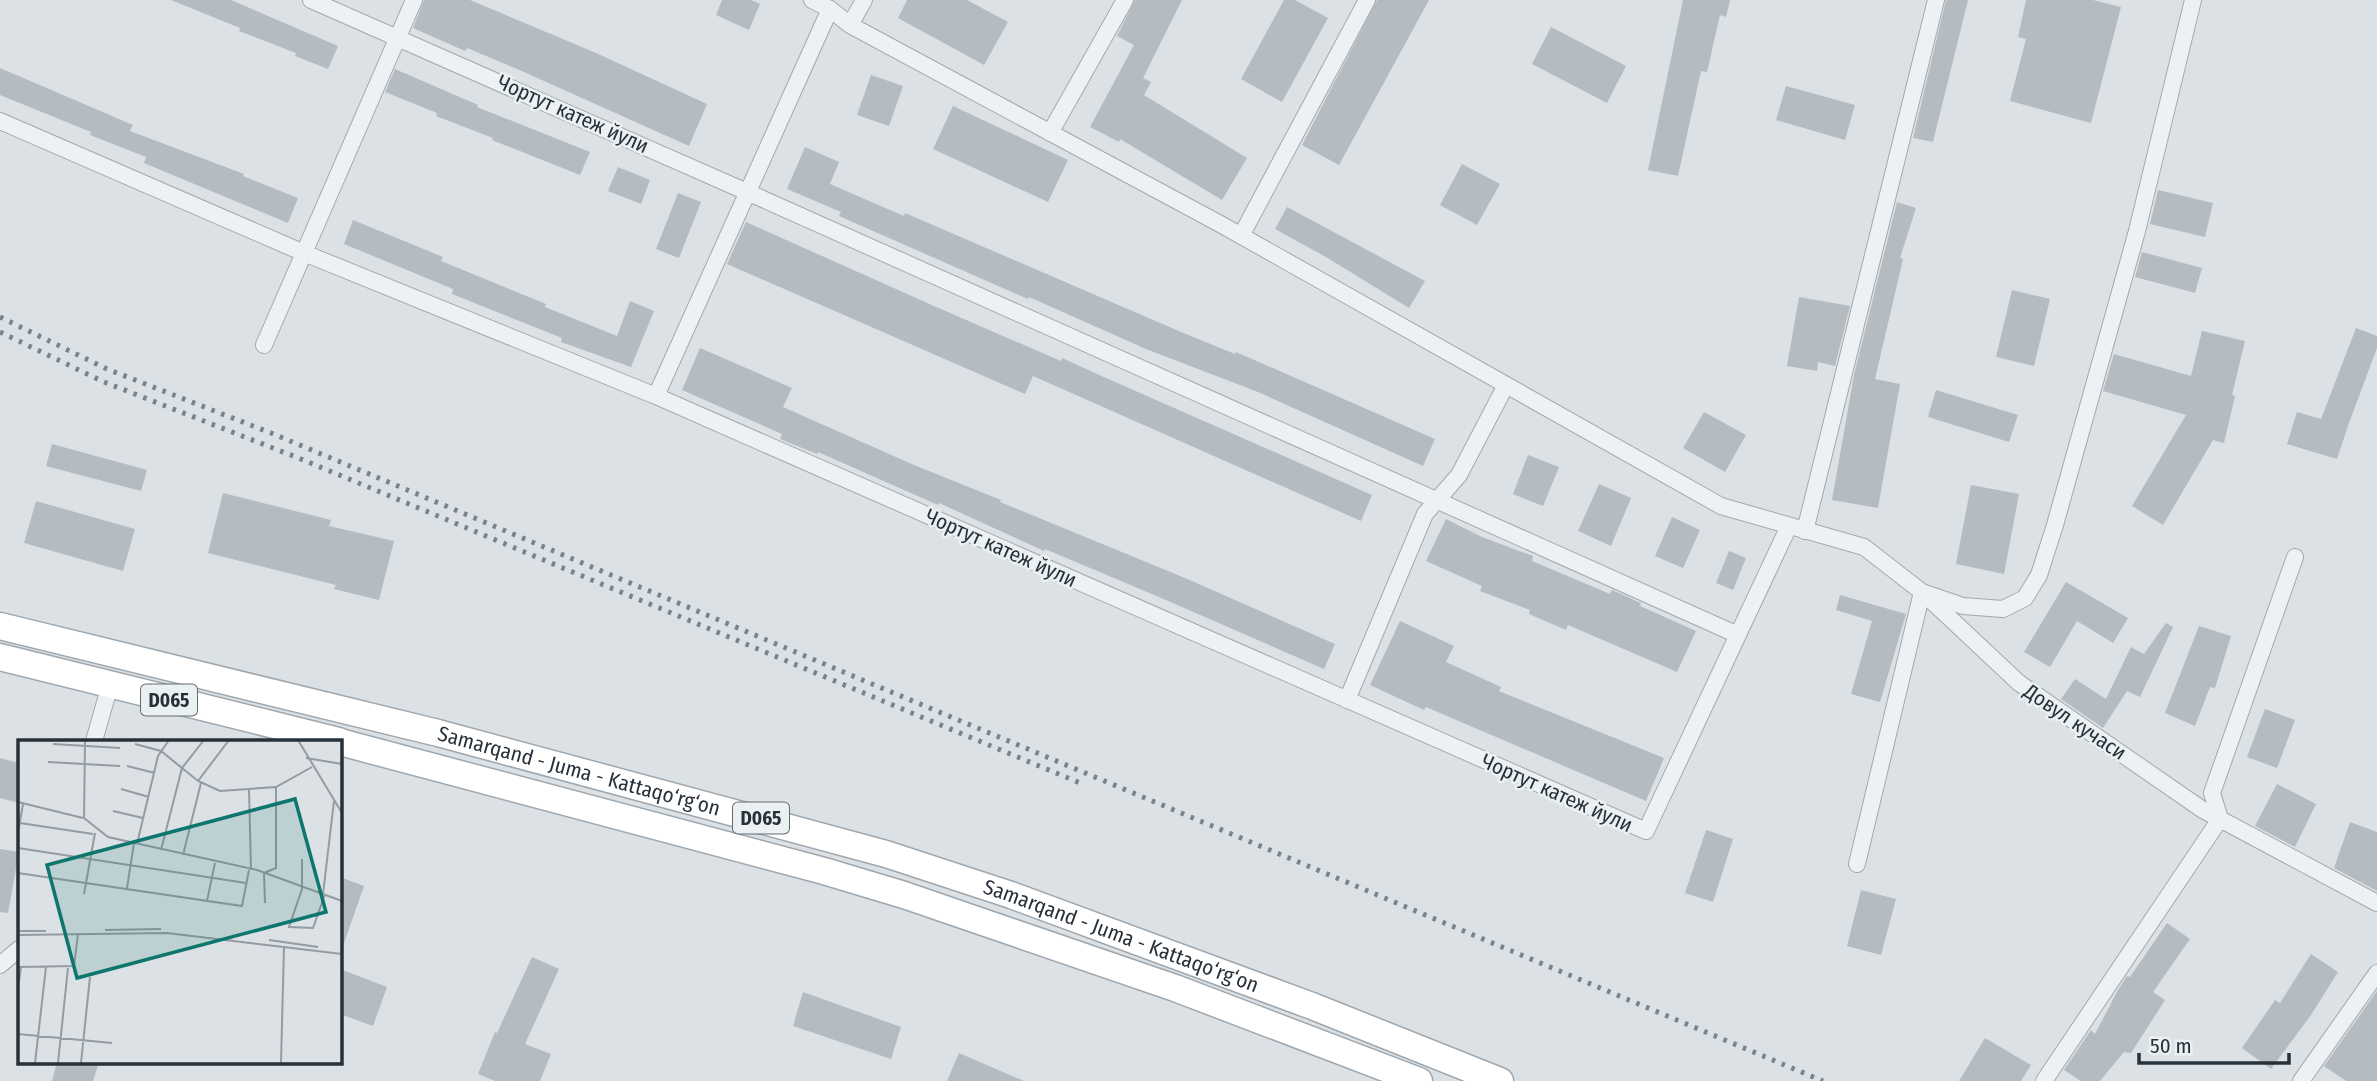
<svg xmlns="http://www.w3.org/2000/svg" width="2377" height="1081" viewBox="0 0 2377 1081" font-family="'Fira Sans Condensed',sans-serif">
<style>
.building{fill:#b4bbc1}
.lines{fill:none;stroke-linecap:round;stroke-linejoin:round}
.minor-casing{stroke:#a2a9ae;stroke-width:18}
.primary-casing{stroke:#9da7af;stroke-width:29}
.minor{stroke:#eef1f4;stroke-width:16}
.primary{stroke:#fff;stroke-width:26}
.rail{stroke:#77838d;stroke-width:5;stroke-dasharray:3.5 7;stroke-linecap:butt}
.labels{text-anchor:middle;stroke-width:5;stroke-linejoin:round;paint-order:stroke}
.shield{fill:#ebf0f3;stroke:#626a72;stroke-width:2}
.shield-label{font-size:19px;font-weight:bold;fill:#27313a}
.street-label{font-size:21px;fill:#27313a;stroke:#ebf0f3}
.inset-road{fill:none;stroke:#949ba1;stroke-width:2}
.view{fill:#0f766e;fill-opacity:0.15;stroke:#0f766e;stroke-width:3.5}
.inset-edge{fill:none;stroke:#27313a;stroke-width:3.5}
</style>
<rect width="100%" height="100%" fill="#dce1e5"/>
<!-- building -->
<path class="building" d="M171,0H231L338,46L328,69L295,56L296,53L239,31L240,28Z
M424,0H470L596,53L707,104L689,146L524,72L467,48L465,51L413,28Z
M722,0H751L760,4L749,30L716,15Z
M907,0H967L1008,22L984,65L898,18Z
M1135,0H1182L1143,78L1151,82L1144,95L1247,158L1222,200L1120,139L1119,142L1090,127L1134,45L1117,36Z
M1284,0H1295L1328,18L1282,102L1241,79Z
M1377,0H1429L1339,165L1302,145Z
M1683,0H1730L1726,17L1720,15L1707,72L1701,71L1678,176L1648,170Z
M1946,0H1968L1933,142L1913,138Z
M2026,0H2093L2121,7L2091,123L2010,101L2026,39L2018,37Z
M1551,27L1626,66L1607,103L1532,64Z
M0,68L133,125L130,131L244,174L243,176L298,198L288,223L144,163L146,157L90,135L91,132L0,95Z
M395,69L478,105L477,107L590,152L580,175L492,140L493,138L436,116L437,113L385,92Z
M871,75L903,86L889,126L857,115Z
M1786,86L1855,105L1845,140L1776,120Z
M953,106L1068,160L1048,202L933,149Z
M805,147L839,162L830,184L904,216L905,213L1181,332L1235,354L1236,352L1435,439L1423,466L1258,392L1146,349L1029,297L1028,299L996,285L839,216L841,212L787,189Z
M1462,164L1500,184L1477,225L1440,205Z
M618,167L650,180L641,204L608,191Z
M2158,190L2213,203L2205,237L2150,224Z
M678,193L701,202L679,258L656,249Z
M1897,202L1916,208L1900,258L1903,259L1875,379L1900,384L1878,508L1832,500L1854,375Z
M1287,207L1425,281L1409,308L1326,257L1275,229Z
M353,220L443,257L441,261L546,304L545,307L617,336L630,301L654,311L631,367L561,342L562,338L452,294L453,289L344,244Z
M746,222L934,306L1061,361L1062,358L1097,374L1372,495L1361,521L1033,376L1025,394L727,264Z
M2142,252L2202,268L2195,293L2135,277Z
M2012,290L2050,299L2034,366L1996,357Z
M1799,297L1850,306L1835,366L1818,362L1817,371L1787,366Z
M2356,328L2377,336V348L2349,423L2337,459L2287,444L2297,412L2321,419Z
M2202,331L2245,341L2232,395L2235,396L2224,443L2213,440L2163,525L2132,506L2186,415L2103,391L2114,354L2191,376Z
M700,348L792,388L783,407L914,465L1001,500L1000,502L1185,578L1335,644L1324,669L1159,597L1045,549L1044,551L939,503L938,505L818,452L817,454L780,439L782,434L682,390Z
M1936,390L2018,415L2009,442L1928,417Z
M1704,412L1746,435L1725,472L1683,448Z
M52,444L147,470L141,491L46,466Z
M1528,455L1559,467L1543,506L1513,494Z
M1599,484L1631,498L1611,546L1578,531Z
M1971,485L2019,494L2004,574L1956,564Z
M223,493L331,520L329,526L394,541L379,600L334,589L336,585L208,553Z
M36,501L135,529L123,571L24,543Z
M1672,517L1700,530L1683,568L1655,556Z
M1446,519L1482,537L1533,556L1532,561L1610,594L1612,590L1641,603L1640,606L1696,631L1677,672L1568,625L1566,630L1529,614L1530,610L1480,591L1482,586L1426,561Z
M1729,551L1746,558L1733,590L1716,583Z
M2066,582L2128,618L2113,643L2077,621L2050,667L2024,652Z
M1840,595L1906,614L1880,702L1851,694L1872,621L1836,610Z
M1400,621L1454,646L1446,662L1501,687L1499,691L1664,758L1646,801L1426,707L1424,710L1370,685Z
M2166,623L2173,627L2140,697L2127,691L2103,728L2061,699L2075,679L2106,699L2131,647L2144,654Z
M2199,626L2231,636L2215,688L2210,687L2195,726L2165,713Z
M2265,709L2295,720L2277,768L2247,757Z
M0,758L19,763V803L0,798Z
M2277,784L2316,804L2295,847L2255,826Z
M2350,822L2377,832V891L2334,868Z
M1706,830L1733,839L1713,902L1685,893Z
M0,849L19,852L8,913L0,912Z
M340,877L364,886L342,949H340Z
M1861,890L1896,899L1881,955L1847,946Z
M2167,923L2190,939L2153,992L2165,1000L2131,1053L2124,1052L2100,1081H2081L2064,1070L2091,1030L2095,1034L2118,990L2127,976L2130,977Z
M2311,954L2338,972L2311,1015L2271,1069L2242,1048L2275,1000L2280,1003Z
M532,957L559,969L525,1044L551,1054L540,1081H495L478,1074L495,1032L497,1033Z
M340,969L387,987L373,1026L340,1014Z
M2377,991V1081H2346L2324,1066Z
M803,992L901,1027L891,1059L793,1026Z
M1985,1038L2031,1065L2021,1081H1959Z
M959,1053L1024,1081H947Z
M57,1062H99L93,1081H52Z"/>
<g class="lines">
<!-- minor casing -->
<g class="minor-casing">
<path id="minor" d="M311,0L747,192L1738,635
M812,0L830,9L850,25L1222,225L1721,506L1864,547L1922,592L2019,683L2203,810L2377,903
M850,25L864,0
M0,121L304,253L656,396L1646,831L1789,526
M1050,133L1125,0
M1241,236L1367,0
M264,345L414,0
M656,396L830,9
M1805,531L1936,0
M1347,700L1425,514L1459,475L1506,385
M94,741L110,685
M1857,864L1922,592L1963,606L2003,609L2025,598L2039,575L2055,525L2137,231L2193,0
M0,965L19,949
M2044,1081L2220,819L2212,793L2295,557
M2301,1081L2377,973"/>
</g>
<!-- primary casing -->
<g class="primary-casing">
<g id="primary">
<path id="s1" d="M0,626L438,733L886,854L1011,895L1312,1006L1500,1081"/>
<path d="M0,657L339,741"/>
<path d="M340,742L824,871L904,895L1175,988L1419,1081"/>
</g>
</g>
<!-- minor -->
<use href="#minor" class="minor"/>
<!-- primary -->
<use href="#primary" class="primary"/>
<!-- rail -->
<path class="rail" d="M0,317L107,369L271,433L1823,1081
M0,332L104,382L296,457L1085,785"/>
</g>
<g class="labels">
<!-- shield labels -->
<g class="shield">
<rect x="141" y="684.5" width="56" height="31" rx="5"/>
<rect x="733" y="802.5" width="56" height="31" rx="5"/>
</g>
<g class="shield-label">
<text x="169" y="707">D065</text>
<text x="761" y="825">D065</text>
</g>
<!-- street labels -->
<g class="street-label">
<text transform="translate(573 114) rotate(24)" y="7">Чортут катеж йули</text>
<text transform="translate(1001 548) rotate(24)" y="7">Чортут катеж йули</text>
<text transform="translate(2075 722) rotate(34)" y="7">Довул кучаси</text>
<text dy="7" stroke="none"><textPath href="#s1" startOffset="597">Samarqand - Juma - Kattaqo‘rg‘on</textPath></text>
<text transform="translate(1557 793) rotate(24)" y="7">Чортут катеж йули</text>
<text dy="7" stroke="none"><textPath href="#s1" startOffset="1164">Samarqand - Juma - Kattaqo‘rg‘on</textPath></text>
</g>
</g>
<!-- overview -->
<g transform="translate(18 740)">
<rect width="324" height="324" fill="#dce1e5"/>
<path class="inset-road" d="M280,0L324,73M35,4L102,8M117,4L143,11L180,41L202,51L258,47L294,27M288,18L324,24M30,22L102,26M109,26L137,33M180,41L211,0M103,49L131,57M231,50L233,130M0,62L65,78M95,71L125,78M66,78L90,97L239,130L324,161M66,78L67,0M2,83L75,94M0,93L5,64M119,104L140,16L151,0M0,108L228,143M143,110L164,28L186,0M165,115L183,43M284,119V149L271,187L295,188L307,154M0,133L224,166L231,130M109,148L116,103M66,154L77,93M305,154L316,61M189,161L197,123M247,163L246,133L258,128V47M87,190L143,189M0,191H28M0,195L149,193L324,214M251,200L300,207M0,227L56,226L60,194M0,248L3,227M0,294L94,303M17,323L28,227M40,323L50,228M63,323L72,237M263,323L266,206"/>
<path class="view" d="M277,59L308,172L59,238L29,125Z"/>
<rect width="324" height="324" class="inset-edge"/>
</g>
<!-- scale -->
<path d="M2139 1053v10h150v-10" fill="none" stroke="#27313a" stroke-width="3.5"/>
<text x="2150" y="1053" font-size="21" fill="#27313a" stroke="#ebf0f3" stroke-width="5" paint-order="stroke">50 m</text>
</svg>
